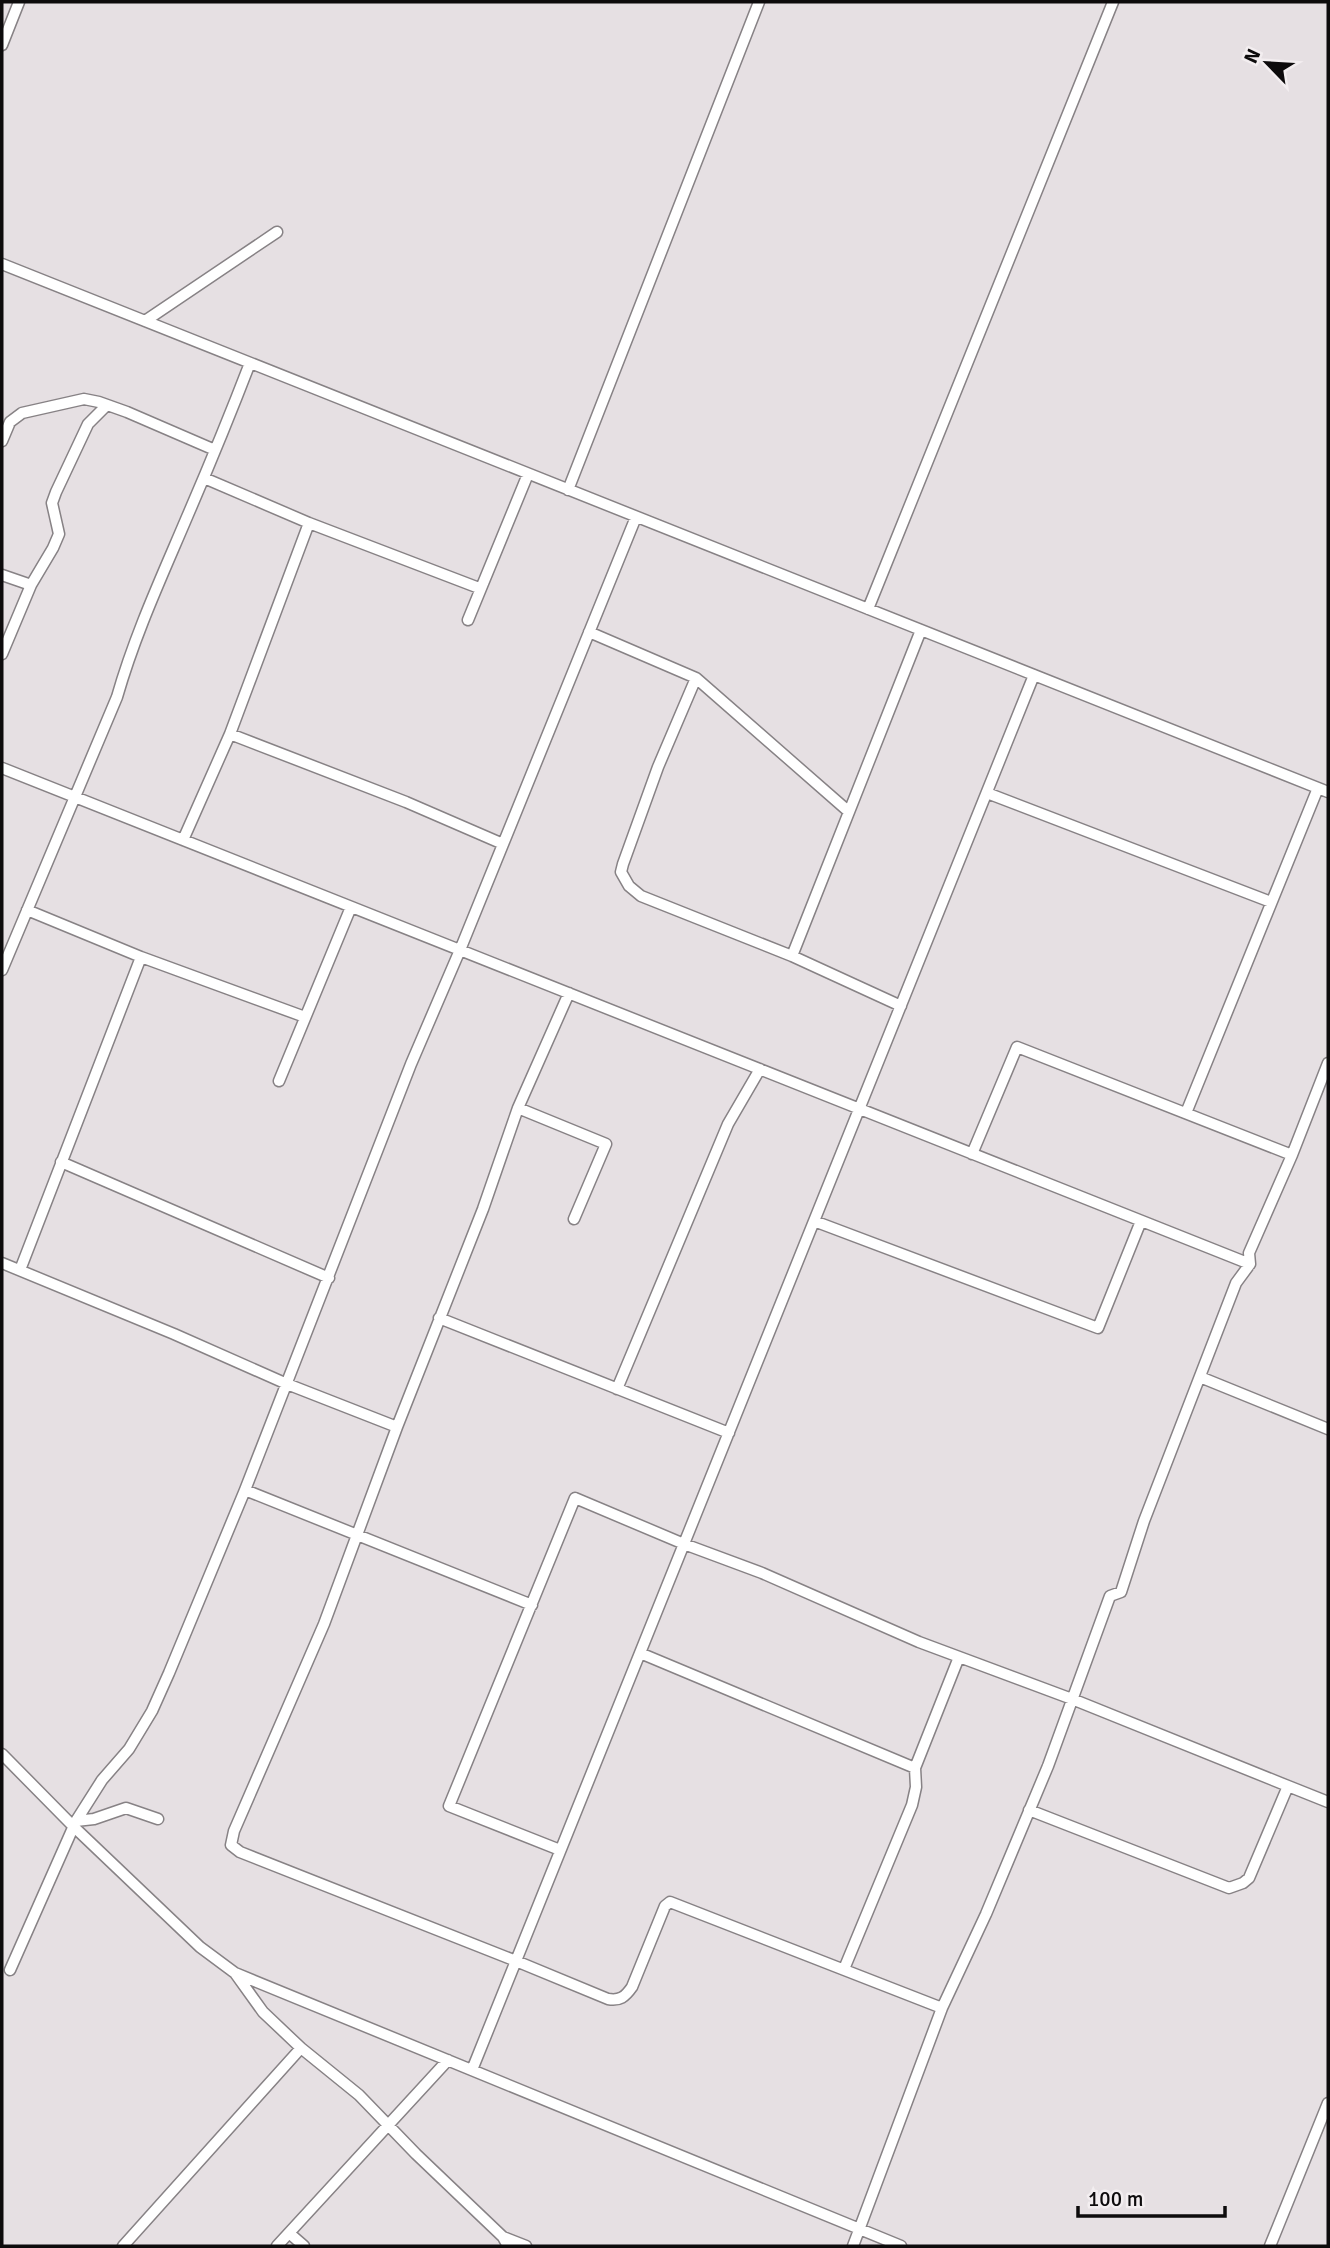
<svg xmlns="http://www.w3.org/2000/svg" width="1330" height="2248" viewBox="0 0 1330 2248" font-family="Signika,sans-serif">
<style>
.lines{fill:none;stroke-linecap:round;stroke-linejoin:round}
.minor-casing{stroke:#878285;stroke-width:13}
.minor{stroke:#fff;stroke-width:10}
</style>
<rect width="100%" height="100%" fill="#e6e0e3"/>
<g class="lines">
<!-- minor casing -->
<g class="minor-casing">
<path id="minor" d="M2,45L19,2
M2,264L1328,792
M145,321L277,232
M2,441L10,422L22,413L84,399L99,402L127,412L215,450
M204,478L309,523L479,588
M568,490L759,2
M2,575L31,585
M868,609L1113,2
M468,620L528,474
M589,632L696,678L848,811
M2,654L31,585L53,548L59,534L52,503L56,492L88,424L107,405
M696,678L658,767L623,864L621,872L629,886L641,896L792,956L901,1006
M230,734L406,802L503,844
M2,768L1250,1264
M987,793L1271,902
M183,840L230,734L309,523
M27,910L141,957L305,1017
M792,956L921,630
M2,970L117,697C135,634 162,576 187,517C209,466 230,415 250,363
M569,993L518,1108L483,1209L397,1427L324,1624L234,1831L231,1845L240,1852L516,1961L608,1999C620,2001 625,1997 632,1987L665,1906L670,1902L942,2008
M279,1081L351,907
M518,1108L606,1144L574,1219
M1186,1113L1318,788
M972,1154L1017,1047L1292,1155
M61,1162L329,1278
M814,1221L1098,1328L1141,1221
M2,1263L174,1334L287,1384L397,1427
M20,1270L141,957
M439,1318L729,1433
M1200,1377L1328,1429
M617,1389L728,1124L760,1069
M245,1490L532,1605
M640,1653L915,1768
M2,1754L73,1826L200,1947L235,1973L263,2012L301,2048L359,2095L416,2154L503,2237L508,2246
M1029,1810L1229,1888L1243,1883L1249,1878L1288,1786L1328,1802
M76,1821L94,1819L126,1808L158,1819
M560,1850L449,1806L575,1498L684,1544L762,1573L919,1642L1072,1699L1288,1786
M844,1969L912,1805L916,1787L915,1768L959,1657
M10,1970L76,1821L102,1780L129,1749L152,1711L169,1673L245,1490L411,1064L460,950L636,517
M235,1973L901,2246
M472,2070L1034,675
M289,2233L304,2246
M503,2237L526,2246
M123,2246L301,2048
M277,2246L448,2060
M853,2246L942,2008L986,1914L1048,1766L1110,1596L1121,1592L1144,1521L1236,1283L1250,1264L1249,1253L1292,1155L1328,1063
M1270,2246L1328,2103"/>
</g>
<!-- minor -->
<use href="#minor" class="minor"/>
</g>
<!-- border -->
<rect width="1330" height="2248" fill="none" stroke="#0d0b0c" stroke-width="7"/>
<!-- north arrow -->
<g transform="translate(1267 63) rotate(295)" stroke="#f3eef0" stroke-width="5" paint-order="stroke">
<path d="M0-5L12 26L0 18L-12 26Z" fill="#0d0b0c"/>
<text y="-10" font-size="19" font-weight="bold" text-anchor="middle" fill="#0d0b0c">N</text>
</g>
<!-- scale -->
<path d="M1078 2206v10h147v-10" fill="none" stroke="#0d0b0c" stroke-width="3.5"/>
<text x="1088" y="2206" font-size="21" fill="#0d0b0c" stroke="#f3eef0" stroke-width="5" paint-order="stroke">100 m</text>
</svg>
